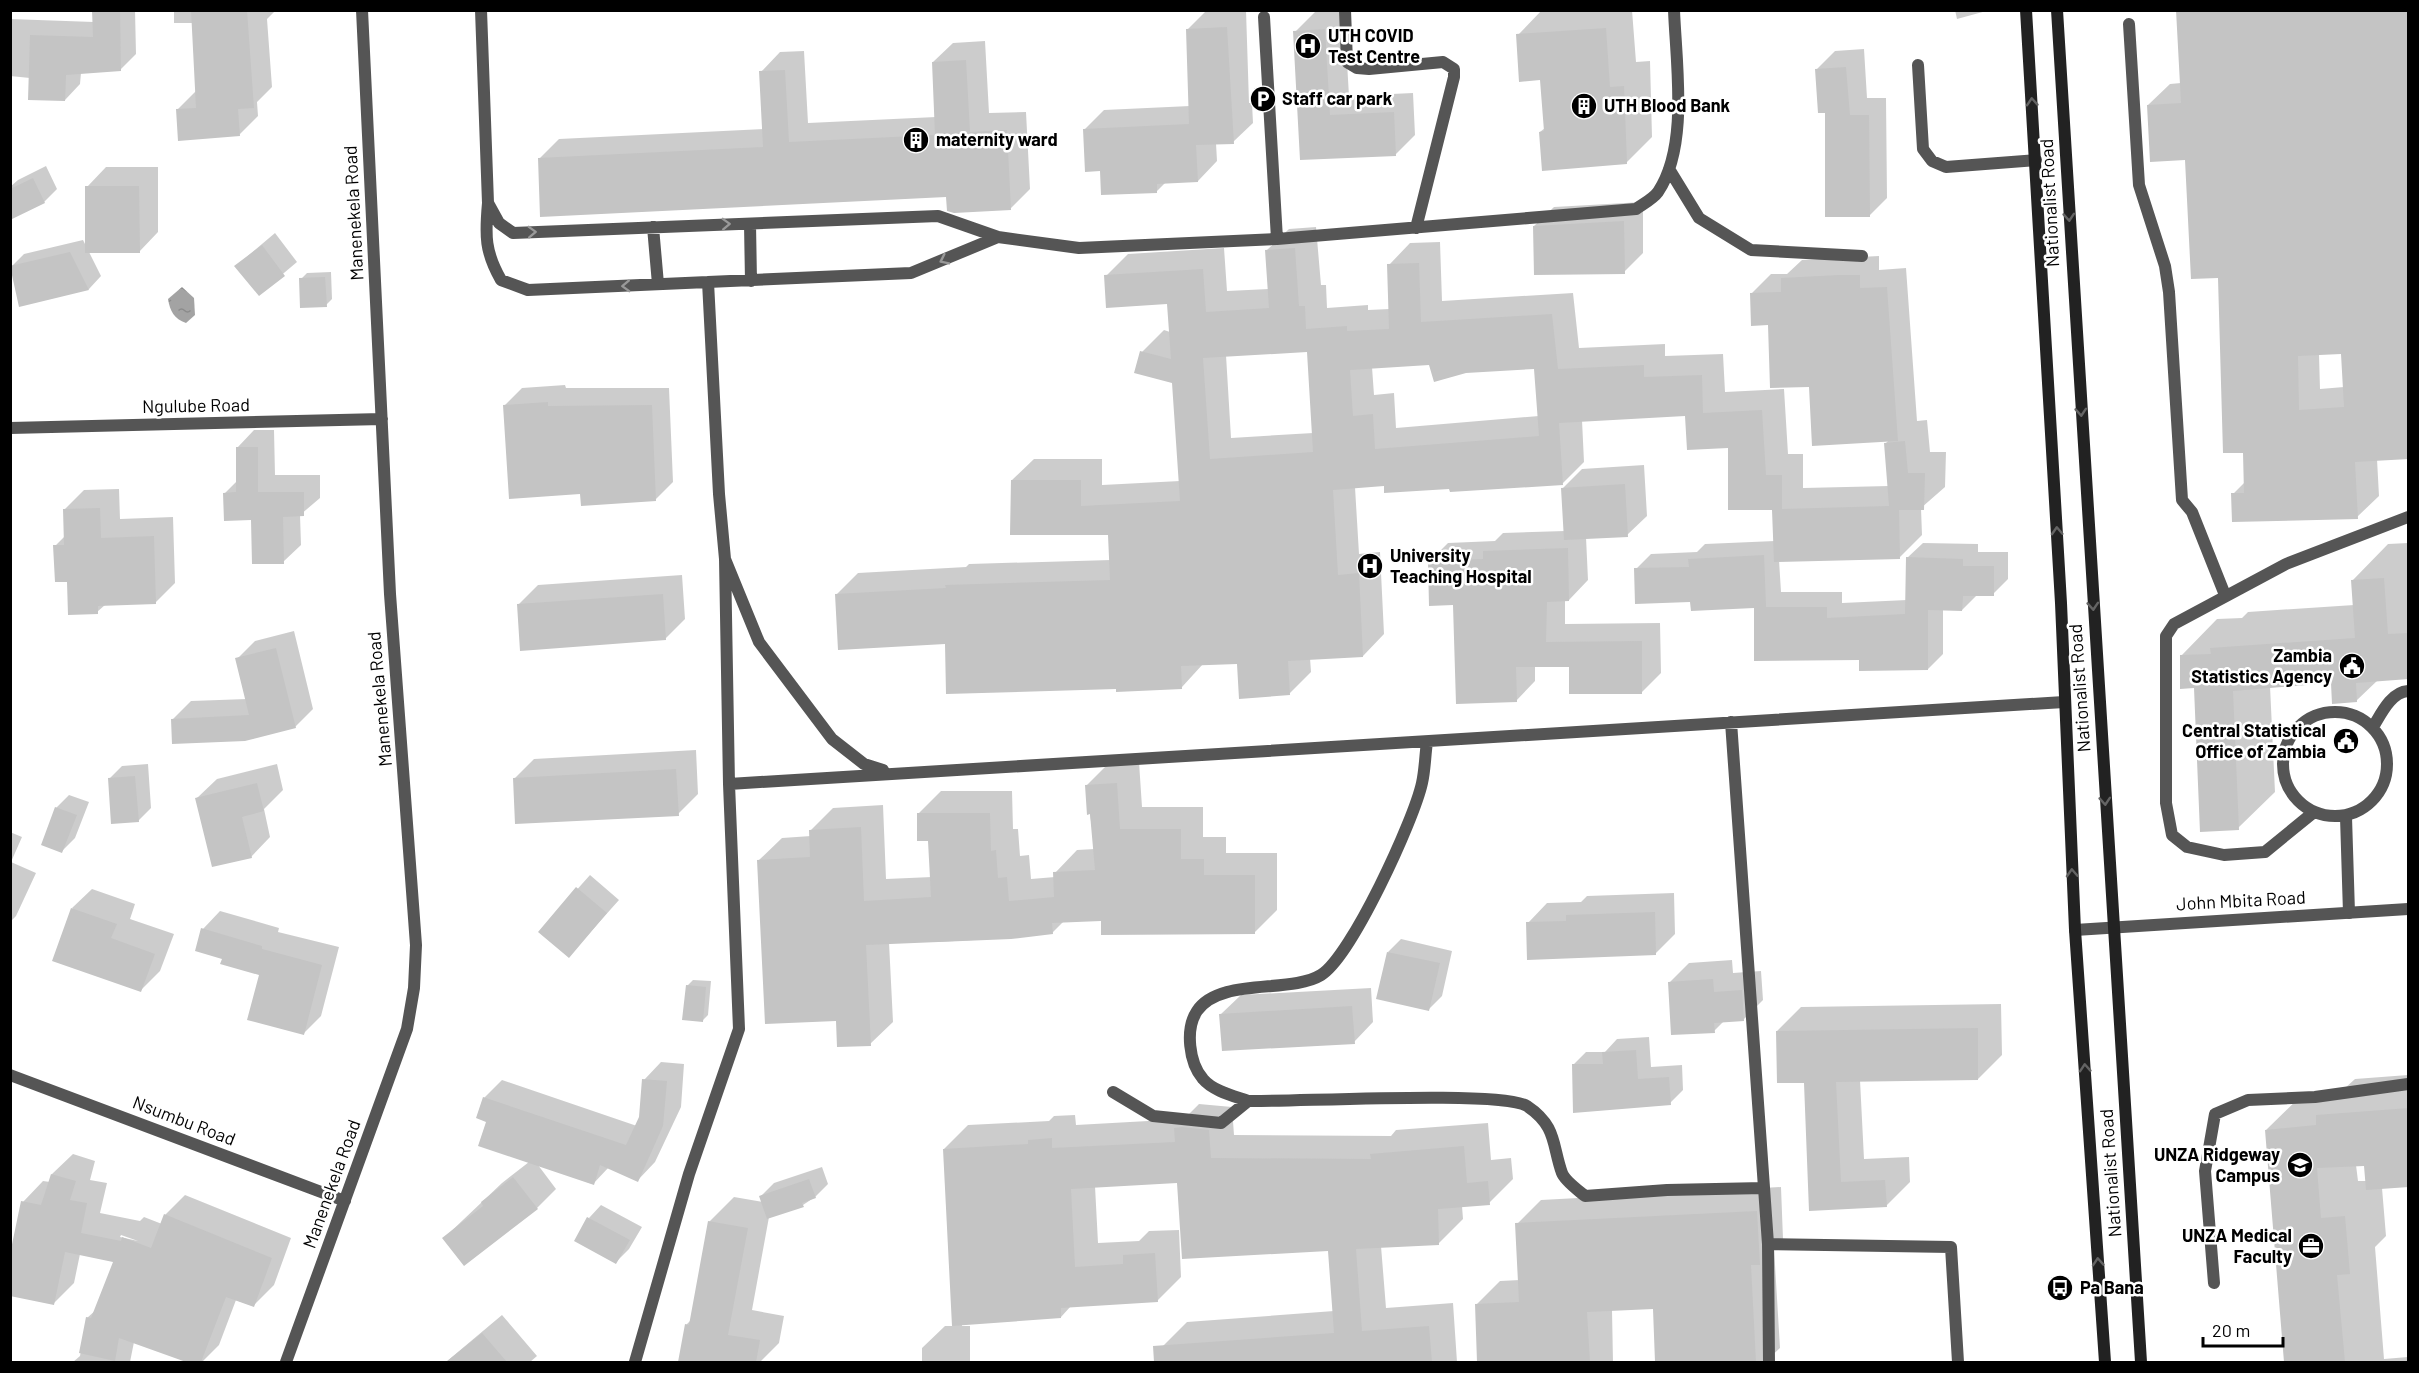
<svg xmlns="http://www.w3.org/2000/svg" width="2419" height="1373" viewBox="0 0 2419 1373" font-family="Barlow,sans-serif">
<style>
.water{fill:url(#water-ripples)}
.shadow{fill:#0003;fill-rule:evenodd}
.building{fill:#c4c4c4;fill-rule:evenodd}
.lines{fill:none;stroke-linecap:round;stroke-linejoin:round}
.service{stroke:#555;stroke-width:12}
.minor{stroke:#555;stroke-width:12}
.secondary{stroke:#222;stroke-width:12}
.oneway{stroke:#646464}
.oneway2{stroke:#999}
.labels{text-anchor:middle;stroke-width:5;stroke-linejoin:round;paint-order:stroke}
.poi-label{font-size:18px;font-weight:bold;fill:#000;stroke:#fff;text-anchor:start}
.street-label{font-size:18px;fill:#000;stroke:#fff}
</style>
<defs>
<pattern id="water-ripples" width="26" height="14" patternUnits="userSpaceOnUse" patternTransform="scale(1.5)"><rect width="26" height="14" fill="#a3a3a3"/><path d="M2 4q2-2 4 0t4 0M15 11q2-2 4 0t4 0" fill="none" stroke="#8b8b8b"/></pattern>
</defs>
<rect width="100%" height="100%" fill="#fff"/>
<!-- water -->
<path class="water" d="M182,287L194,298L195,315L186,323C174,319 170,311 168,299Z"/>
<!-- shadow -->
<path class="shadow" d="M94,10H135L136,54L120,70L81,73L80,84L65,100L30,78L10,76V19L94,22Z
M174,10H276L267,19L272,87L257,102L258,116L239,135L177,110L196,91L194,23H174Z
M1207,10H1246L1249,103H1252L1253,123L1233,142L1216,143L1217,161L1198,181L1166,182L1157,191L1101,169L1085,129L1104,110L1190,106L1187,30Z
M1542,10H1632L1636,62L1650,61L1652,137L1626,163L1540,132L1545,128L1541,78L1518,35Z
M1955,10H1990L1957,19Z
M2408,10L2377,459L2379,496L2357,517L2233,494L2245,482L2244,452L2220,276L2186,159L2148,105L2170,84L2181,83ZM2342,353L2344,387L2320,389L2319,354Z
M1344,11L1349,96L1413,93L1415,135L1396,154L1301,158L1295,32L1315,12Z
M985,41L989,113L1026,112L1030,189L1011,208L948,195L540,158L559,139L764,129L761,72L780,52L804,51L808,123L936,117L933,62L953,43Z
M1864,49L1867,98H1886L1887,198L1869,216L1826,111L1817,69L1835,51Z
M46,166L57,189L44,202L16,216L10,204V187L18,180Z
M106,167H158V232L139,252H89L101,276L89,289L20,305L11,267L24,254L83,240L87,248V187Z
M1643,202V253L1624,272L1534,226L1554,207Z
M1316,227L1321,285H1326L1327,308L1368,305V310L1390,309L1389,265L1410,243L1440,242L1442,301L1573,293L1579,348L1665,344V356L1723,354L1725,392L1784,389L1788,454H1803V488L1889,486L1886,443L1889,440L1810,385L1751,294L1771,274H1787L1802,260L1879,256V270L1906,268L1917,421L1927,420L1930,452H1946L1945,487L1921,508L1922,535L1900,557L1779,560L1781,592H1842V603L1907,600V558L1923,543L1978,544V552H2008V579L1993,594L1977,595L1962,610L1943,609V654L1928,669L1860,659L1755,606L1692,601L1636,569L1651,554L1697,552L1705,544L1775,541L1774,508L1729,446L1687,414L1582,420L1584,462L1563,483L1451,488L1385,485L1355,487L1359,554L1380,552L1384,634L1363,656L1310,658L1311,672L1289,694L1238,662L1203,664L1182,687L1118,688L946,642L836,595L858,573L966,567L969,564L1111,560L1109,533L1012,480L1034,459H1102V485L1180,481L1174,382L1142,352L1164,330L1170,332L1168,302L1106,276L1128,254L1224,248L1227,291L1269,289L1267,250L1289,229ZM1308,350L1313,433L1231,438L1226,355ZM1430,363L1536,367L1539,416L1396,428L1394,393L1374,395L1372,367Z
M275,233L297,262L259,294L236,266Z
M331,272L332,299L326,305L301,279L307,273Z
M565,385L566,388H669L673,482L655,500L581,492L505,405L522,388Z
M254,430H274L275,475H320V498L300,515L301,545L283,562L253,519L225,493L237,481V448Z
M1644,465L1647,516L1627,535L1586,537L1588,580L1569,600H1565V624L1660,623L1661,673L1642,692L1570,666L1535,665V681L1516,701L1429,562L1448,543L1495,541L1503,533L1565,531L1563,488L1582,469Z
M119,489L120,519L173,517L175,583L155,603L105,605L97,612L68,580L55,546L65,536L64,510L84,490Z
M2408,543V677L2378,680L2356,701L2332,682L2270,686L2275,792L2238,828L2195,687L2181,656L2217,619L2242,618L2248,612L2354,605L2352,581L2388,544Z
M682,575L685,619L665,639L518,605L538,585Z
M294,631L313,709L295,727L173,719L191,701L247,699L237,659L255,641Z
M696,750L698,794L678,814L514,779L534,759Z
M1139,762L1142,807H1203V837H1226V853H1277V910L1254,933L1102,919L1064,921L1052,933L1011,938L936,942V939L889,942L893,1022L870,1044L838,1019L759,860L782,838L811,836V830L833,808L883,805L886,879L932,877L929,840L918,814L941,791H1012L1013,829H1018L1020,856L1029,855L1031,879L1055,877V873L1077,850L1095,849L1086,786L1109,763Z
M148,764L151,808L138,821L110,778L122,766Z
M277,764L283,790L264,809L270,837L251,857L197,798L217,779Z
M69,795L89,802L75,838L62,851L56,808Z
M10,832L22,837L11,862L36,873L16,916L10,922Z
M590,875L619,900L569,956L540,931Z
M92,889L135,904L130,919L174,934L160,971L140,991L72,908Z
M1674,893L1675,934L1655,954L1528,923L1547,903L1581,902L1587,896Z
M220,911L279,928L278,932L339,947L321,1016L304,1033L261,974L224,958L203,929Z
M1401,939L1452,951L1442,996L1429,1009L1388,952Z
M1732,960L1733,973L1761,971L1763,1000L1743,1020L1724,1021L1714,1031L1669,983L1689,963Z
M693,980L711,981L708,1015L702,1021L687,986Z
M1371,988L1373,1022L1354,1042L1221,1014L1241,995Z
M2001,1004L2002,1055L1978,1079L1860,1080L1864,1159L1909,1157L1910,1182L1886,1206L1811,1209L1805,1081L1777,1031L1801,1007Z
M1649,1037L1651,1067L1682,1065L1683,1090L1670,1103L1573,1065L1586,1052H1605L1617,1039Z
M661,1062L684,1064L681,1107L655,1162L638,1180L609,1167L593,1184L538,1165L556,1189L537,1208L444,1238L502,1183L529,1162L488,1121L484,1098L502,1080L637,1126L641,1118L644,1080Z
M2408,1075V1186L2382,1188L2386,1236L2375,1247L2384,1359L2408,1357V1362H2286L2266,1130L2304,1093L2344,1089L2355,1079ZM2356,1165H2366L2367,1181H2358Z
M1199,1104L1232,1107L1234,1135L1391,1136L1396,1130L1488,1123L1491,1160L1511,1158L1513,1179L1489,1203L1462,1206L1463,1219L1439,1243L1381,1246L1386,1308L1453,1303L1457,1362H1165L1163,1346L1187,1322L1334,1311L1329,1249L1179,1182L1095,1186L1098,1243L1139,1241L1149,1231L1179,1230L1181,1277L1157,1301L1071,1306L1061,1317L962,1324V1326H970V1362H922V1348L945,1326H953L944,1149L968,1125L1049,1121L1054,1116L1075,1115L1076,1125L1184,1119Z
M73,1154L95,1161L90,1180L107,1183L100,1213L140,1221L144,1217L162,1224L165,1215L185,1195L291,1238L274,1285L253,1306L236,1300L219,1345L202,1362H190L134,1342L130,1362H73L80,1356L87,1318L97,1309L115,1261L80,1254L74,1283L54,1303L23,1202L43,1181L50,1182L52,1174ZM121,1235L138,1241L120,1237Z
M822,1167L828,1184L815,1197L803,1205L769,1217L752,1310L784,1316L779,1343L760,1362H679L686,1325L692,1319L709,1222L734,1197L763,1202L761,1196L774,1183Z
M1781,1187L1783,1239L1774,1248L1780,1348L1765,1362H1657L1654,1307L1612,1310L1613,1362H1479L1476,1305L1500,1281L1520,1280L1517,1224L1541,1200Z
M601,1205L642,1227L629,1249L616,1262L589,1218Z
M502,1315L537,1356L530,1362H446Z"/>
<!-- building -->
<path class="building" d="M92,10H120L121,71L66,75L65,101L28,100L30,35L93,37Z
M191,10H247L254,108L238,109L240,136L178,141L176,109L196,108Z
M2176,10H2409V459L2355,462L2358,519L2232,522L2231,493H2244L2243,453H2223L2218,278L2191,279L2185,160L2150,162L2147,105L2181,103ZM2341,354L2344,407L2299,410L2298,356Z
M1227,27L1234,144L1196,145L1198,182L1157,184V193L1101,195L1100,171L1085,172L1083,129L1189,124L1186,29Z
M1606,28L1610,87L1624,86L1627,164L1542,171L1539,132L1544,131L1540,80L1519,82L1516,34Z
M1325,29L1330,115L1394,112L1396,156L1300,160L1293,31Z
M966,60L970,132L1007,130L1011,210L954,213L947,211L946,197L540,217L538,158L763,147L759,71L785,70L789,142L935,135L932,62Z
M1846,67L1850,115H1869L1870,217H1825V113H1818L1815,69Z
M33,178L45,203L10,220V189Z
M85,186H139L140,253H85Z
M1624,221L1625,274L1534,275L1533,226Z
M262,245L285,276L259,296L234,266Z
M1295,248L1299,306H1305L1306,329L1347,326V331L1389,329L1387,264L1419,263L1421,322L1552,314L1558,369L1644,365V377L1702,375L1703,413L1762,410L1766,475H1782V509L1889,506L1884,443L1905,441L1908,473H1925L1924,510H1899L1900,559L1774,562L1772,510H1728V448L1687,450L1685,416L1559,423L1563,485L1450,492L1449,489L1384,493V486L1333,490L1338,575L1359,573L1363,657L1288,661L1290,695L1239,699L1237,664L1181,666L1182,689L1116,692V689L946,694L945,644L838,650L835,594L946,588L945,585L1110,580L1108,535H1010L1011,480H1081V506L1180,501L1172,383L1134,373L1140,351L1171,359L1167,304L1106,308L1104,275L1203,269L1206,312L1269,308L1265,250ZM1307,352L1313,452L1210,459L1203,358ZM1429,365L1434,382L1466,373L1534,369L1539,436L1375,449L1373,414L1353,416L1350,370Z
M70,252L89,290L19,307L10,266Z
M1839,275H1860V288L1887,287L1898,441L1812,446L1809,387L1770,388L1768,325L1751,326L1750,293L1781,292V278Z
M325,277L327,307L300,308L299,278Z
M548,402V406L652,405L656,501L581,506L580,494L509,499L503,405Z
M236,447H258V492H304V516L283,517L284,564H252L251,520L224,521L223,493L236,492Z
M1625,484L1628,537L1564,540L1561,488Z
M100,508L101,538L154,536L156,604L98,606V614L68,615L67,582H55L53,545H64L63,509Z
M1568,548L1569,601L1547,602L1546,642L1642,641V694H1569V667H1516L1517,702L1456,704L1453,605L1429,606L1428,561L1483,559V551Z
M1764,555L1766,607H1827V618L1905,614L1906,557L1963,559V566H1994V596H1963L1962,611L1928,610V670L1859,671V660L1754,661V608L1691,611L1690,602L1635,604L1634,568L1689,567L1688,559Z
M2384,578L2388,634L2409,633V679L2356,683L2357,702L2332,704L2331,683L2233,691L2239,830L2200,832L2194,688L2180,689V655L2211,654L2210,648L2355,638L2351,580Z
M663,594L666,640L520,651L517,604Z
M276,648L296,728L245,741L172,744L171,719L249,715L235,658Z
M676,769L679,816L515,824L513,778Z
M135,776L139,822L111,824L108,778Z
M257,783L264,811L242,817L252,858L212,867L195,798Z
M1117,783L1120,829H1181V859H1204V875H1255V934L1101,935V921L1052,923L1053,934L1011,939L866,945L871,1046L837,1047L836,1021L765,1024L757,860L810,857L809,830L861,827L864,901L931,897L928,841H917V813H990L991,851L996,850L998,878L1007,877L1009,901L1054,897L1053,872L1095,870L1090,814L1087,815L1085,785Z
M55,807L77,815L62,853L41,845Z
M576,887L607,913L569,958L538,932Z
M71,908L117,924L111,938L155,954L141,992L52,961Z
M1655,912L1656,955L1527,960L1526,922L1566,921V915Z
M201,928L262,946V949L322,965L304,1035L247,1020L259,975L220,964L222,959L195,951Z
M1387,952L1440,963L1429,1011L1376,999Z
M1713,979L1714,992L1742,990L1744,1021L1714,1023L1715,1033L1671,1035L1668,982Z
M686,985L706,987L703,1022L682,1020Z
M1352,1006L1355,1044L1222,1051L1219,1014Z
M1978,1028V1080L1836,1082L1841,1182L1885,1180L1887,1207L1809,1211L1804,1083H1777L1776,1031Z
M1636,1050L1638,1079L1669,1077L1671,1105L1573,1113L1572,1064H1603L1602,1052Z
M642,1079L667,1081L663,1126L638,1182L600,1165L594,1185L478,1146L486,1122L476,1118L483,1097L626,1145L639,1117Z
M2409,1108V1187L2366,1190L2364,1166L2317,1168L2321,1218L2345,1216L2350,1274L2337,1275L2345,1362H2284L2265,1130L2316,1125V1115Z
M1182,1127L1209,1130L1211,1158L1371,1159L1370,1154L1464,1146L1467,1183L1488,1181L1490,1205L1438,1209L1439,1245L1356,1249L1362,1331L1429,1326L1432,1362H1154L1153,1346L1334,1333L1328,1251L1182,1259L1177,1183L1071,1189L1075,1267L1123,1264V1255L1155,1253L1158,1302L1061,1308V1318L952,1326L943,1149L1028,1144V1140L1052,1138V1148L1175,1142L1174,1128Z
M51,1174L76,1181L70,1200L87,1203L81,1233L121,1241L122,1237L151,1248L164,1214L272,1258L254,1307L226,1297L201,1362H186L119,1338L115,1361L79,1353L86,1317L91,1318L113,1262L65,1252L54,1305L10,1296V1254L21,1201L41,1205Z
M513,1177L538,1209L464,1266L442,1238L483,1206L481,1202Z
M809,1179L816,1198L802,1203L804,1207L767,1219L759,1196Z
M1757,1211L1760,1265H1751L1756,1362H1655L1653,1309L1587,1312L1590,1362H1477L1475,1304L1519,1302L1515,1223Z
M587,1217L630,1240L616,1264L574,1241Z
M708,1221L748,1228L728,1335L760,1340L756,1362H678L685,1324L689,1325Z
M482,1333L507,1362H446Z"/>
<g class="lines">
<!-- service -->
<path class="service" d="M481,10L488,203C485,236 485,252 501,280L528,290L911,273L998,237
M1345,10L1347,62L1357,68L1369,69L1443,62L1454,69V77L1416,228
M1264,17L1277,239
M2129,24L2139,185L2165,266L2169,292L2182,500L2192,512L2225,595
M1918,65L1923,149L1932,161L1946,167L2036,160
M1669,169L1699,218L1751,250L1862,256
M488,203L499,223L513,233L938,216L998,237L1079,248L1277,239L1636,209C1643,204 1653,199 1658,192C1689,146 1676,64 1674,10
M750,224L751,281
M653,227L658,284
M708,282L719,494L725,559L759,642L832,739L864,764L883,770
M2283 764a52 52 0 1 1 104 0a52 52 0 1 1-104 0Z
M1731,722L1768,1244L1769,1362
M2373,727C2381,714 2391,692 2408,691
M1427,742C1425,756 1425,770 1422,783C1414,820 1351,957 1321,975C1290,994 1220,977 1197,1011C1185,1029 1189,1063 1203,1079C1213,1091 1234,1096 1248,1101C1293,1102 1502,1090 1527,1106C1557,1126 1552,1145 1562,1173C1565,1181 1578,1190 1585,1196L1667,1190L1764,1188
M729,784L2064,702
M2314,812L2265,852L2224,855L2187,847L2172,835L2166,803V636L2174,624L2286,564L2408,517
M2346,817L2349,913
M1113,1092L1153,1116L1221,1123L1248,1101
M1768,1244L1951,1247L1958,1362
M2214,1283L2205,1171L2215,1114L2248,1100L2315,1097L2408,1084
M635,1362L689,1174L739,1029L729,784L725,559"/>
<!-- minor -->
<path class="minor" d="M10,428L382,419
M2075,930L2408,909
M10,1075L345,1201
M286,1362L407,1029L414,988L416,945L390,594L362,10"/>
<!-- secondary -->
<path class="secondary" d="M2026,10L2061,603L2075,930L2105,1362
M2057,10L2141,1362"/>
</g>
<!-- one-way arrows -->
<defs><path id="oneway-chevron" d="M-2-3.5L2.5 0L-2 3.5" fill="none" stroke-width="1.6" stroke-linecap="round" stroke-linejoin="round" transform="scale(1.5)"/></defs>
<g class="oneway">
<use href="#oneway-chevron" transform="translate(2032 102) rotate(-94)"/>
<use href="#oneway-chevron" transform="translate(2069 217) rotate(86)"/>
<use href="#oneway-chevron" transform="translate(2081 412) rotate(86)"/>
<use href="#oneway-chevron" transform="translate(2057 531) rotate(-93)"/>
<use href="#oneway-chevron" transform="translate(2093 606) rotate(86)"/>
<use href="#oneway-chevron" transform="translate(2105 801) rotate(86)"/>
<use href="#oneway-chevron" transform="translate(2072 873) rotate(-93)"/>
<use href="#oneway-chevron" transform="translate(2085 1068) rotate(-94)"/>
<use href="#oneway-chevron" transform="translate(2098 1262) rotate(-94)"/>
</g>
<g class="oneway2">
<use href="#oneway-chevron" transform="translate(726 224) rotate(-2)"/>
<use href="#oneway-chevron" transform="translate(532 232) rotate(-2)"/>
<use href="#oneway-chevron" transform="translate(944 260) rotate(154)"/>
<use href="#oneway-chevron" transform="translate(626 286) rotate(178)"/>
</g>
<!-- icons -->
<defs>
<g id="hospital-disc" transform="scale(1.35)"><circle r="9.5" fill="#000" stroke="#fff"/><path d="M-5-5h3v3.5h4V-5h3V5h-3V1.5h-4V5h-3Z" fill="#fff"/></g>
<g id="parking-disc" transform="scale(1.35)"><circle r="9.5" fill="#000" stroke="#fff"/><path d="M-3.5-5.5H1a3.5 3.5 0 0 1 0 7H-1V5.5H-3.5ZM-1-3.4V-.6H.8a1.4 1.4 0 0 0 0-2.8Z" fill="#fff"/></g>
<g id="building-disc" transform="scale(1.35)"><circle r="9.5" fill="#000" stroke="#fff"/><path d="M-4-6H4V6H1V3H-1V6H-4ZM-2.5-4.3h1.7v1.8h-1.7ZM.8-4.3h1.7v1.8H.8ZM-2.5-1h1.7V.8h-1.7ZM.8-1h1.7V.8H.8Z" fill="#fff"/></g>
<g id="civic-disc" transform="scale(1.35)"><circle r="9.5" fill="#000" stroke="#fff"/><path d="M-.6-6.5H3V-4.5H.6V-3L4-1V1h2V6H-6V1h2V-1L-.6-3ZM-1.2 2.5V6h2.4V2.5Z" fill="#fff"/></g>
<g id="university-disc" transform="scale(1.35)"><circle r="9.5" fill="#000" stroke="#fff"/><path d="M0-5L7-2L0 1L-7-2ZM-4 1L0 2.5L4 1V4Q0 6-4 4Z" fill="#fff"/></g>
<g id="office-disc" transform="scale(1.35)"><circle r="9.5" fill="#000" stroke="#fff"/><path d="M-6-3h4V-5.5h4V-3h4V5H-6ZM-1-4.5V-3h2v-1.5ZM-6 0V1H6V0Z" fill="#fff"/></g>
<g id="bus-disc" transform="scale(1.35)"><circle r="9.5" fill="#000" stroke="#fff"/><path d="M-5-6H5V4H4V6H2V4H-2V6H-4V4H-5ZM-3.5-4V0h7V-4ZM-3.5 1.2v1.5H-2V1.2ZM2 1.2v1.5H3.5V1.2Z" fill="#fff"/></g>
</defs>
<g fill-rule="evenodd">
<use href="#hospital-disc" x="1308" y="46"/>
<use href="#parking-disc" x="1263" y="99"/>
<use href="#building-disc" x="1584" y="106"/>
<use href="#building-disc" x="916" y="140"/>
<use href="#hospital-disc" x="1370" y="566"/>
<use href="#civic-disc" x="2352" y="666"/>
<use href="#civic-disc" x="2346" y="741"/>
<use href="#university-disc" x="2300" y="1165"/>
<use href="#office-disc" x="2311" y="1246"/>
<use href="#bus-disc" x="2060" y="1288"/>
</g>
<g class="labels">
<!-- poi labels -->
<g class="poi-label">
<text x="1328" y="42">UTH COVID<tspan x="1328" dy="21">Test Centre</tspan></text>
<text x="1282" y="105">Staff car park</text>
<text x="1604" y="112">UTH Blood Bank</text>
<text x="936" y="146">maternity ward</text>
<text x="1390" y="562">University<tspan x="1390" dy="21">Teaching Hospital</tspan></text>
<text x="2332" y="662" text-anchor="end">Zambia<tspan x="2332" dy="21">Statistics Agency</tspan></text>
<text x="2326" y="737" text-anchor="end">Central Statistical<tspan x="2326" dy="21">Office of Zambia</tspan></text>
<text x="2280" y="1161" text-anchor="end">UNZA Ridgeway<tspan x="2280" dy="21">Campus</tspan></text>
<text x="2292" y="1242" text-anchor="end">UNZA Medical<tspan x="2292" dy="21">Faculty</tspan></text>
<text x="2080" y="1294">Pa Bana</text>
</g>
<!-- street labels -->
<g class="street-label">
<text transform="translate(2050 203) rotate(-93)" y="6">Nationalist Road</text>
<text transform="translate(354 213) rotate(-93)" y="6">Manenekela Road</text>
<text transform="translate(196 406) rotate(-1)" y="6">Ngulube Road</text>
<text transform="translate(2080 688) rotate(-94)" y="6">Nationalist Road</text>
<text transform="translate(380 699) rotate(-95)" y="6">Manenekela Road</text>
<text transform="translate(2241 901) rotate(-3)" y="6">John Mbita Road</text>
<text transform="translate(184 1121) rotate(21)" y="6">Nsumbu Road</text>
<text transform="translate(2111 1173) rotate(-94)" y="6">Nationalist Road</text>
<text transform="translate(332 1184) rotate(-70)" y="6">Manenekela Road</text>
</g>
</g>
<!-- border -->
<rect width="2419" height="1373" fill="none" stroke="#000000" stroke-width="24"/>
<!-- scale -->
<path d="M2203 1337v9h80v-9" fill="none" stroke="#000000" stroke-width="3"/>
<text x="2212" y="1337" font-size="18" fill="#000000" stroke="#ffffff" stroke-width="4.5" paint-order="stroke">20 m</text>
</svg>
